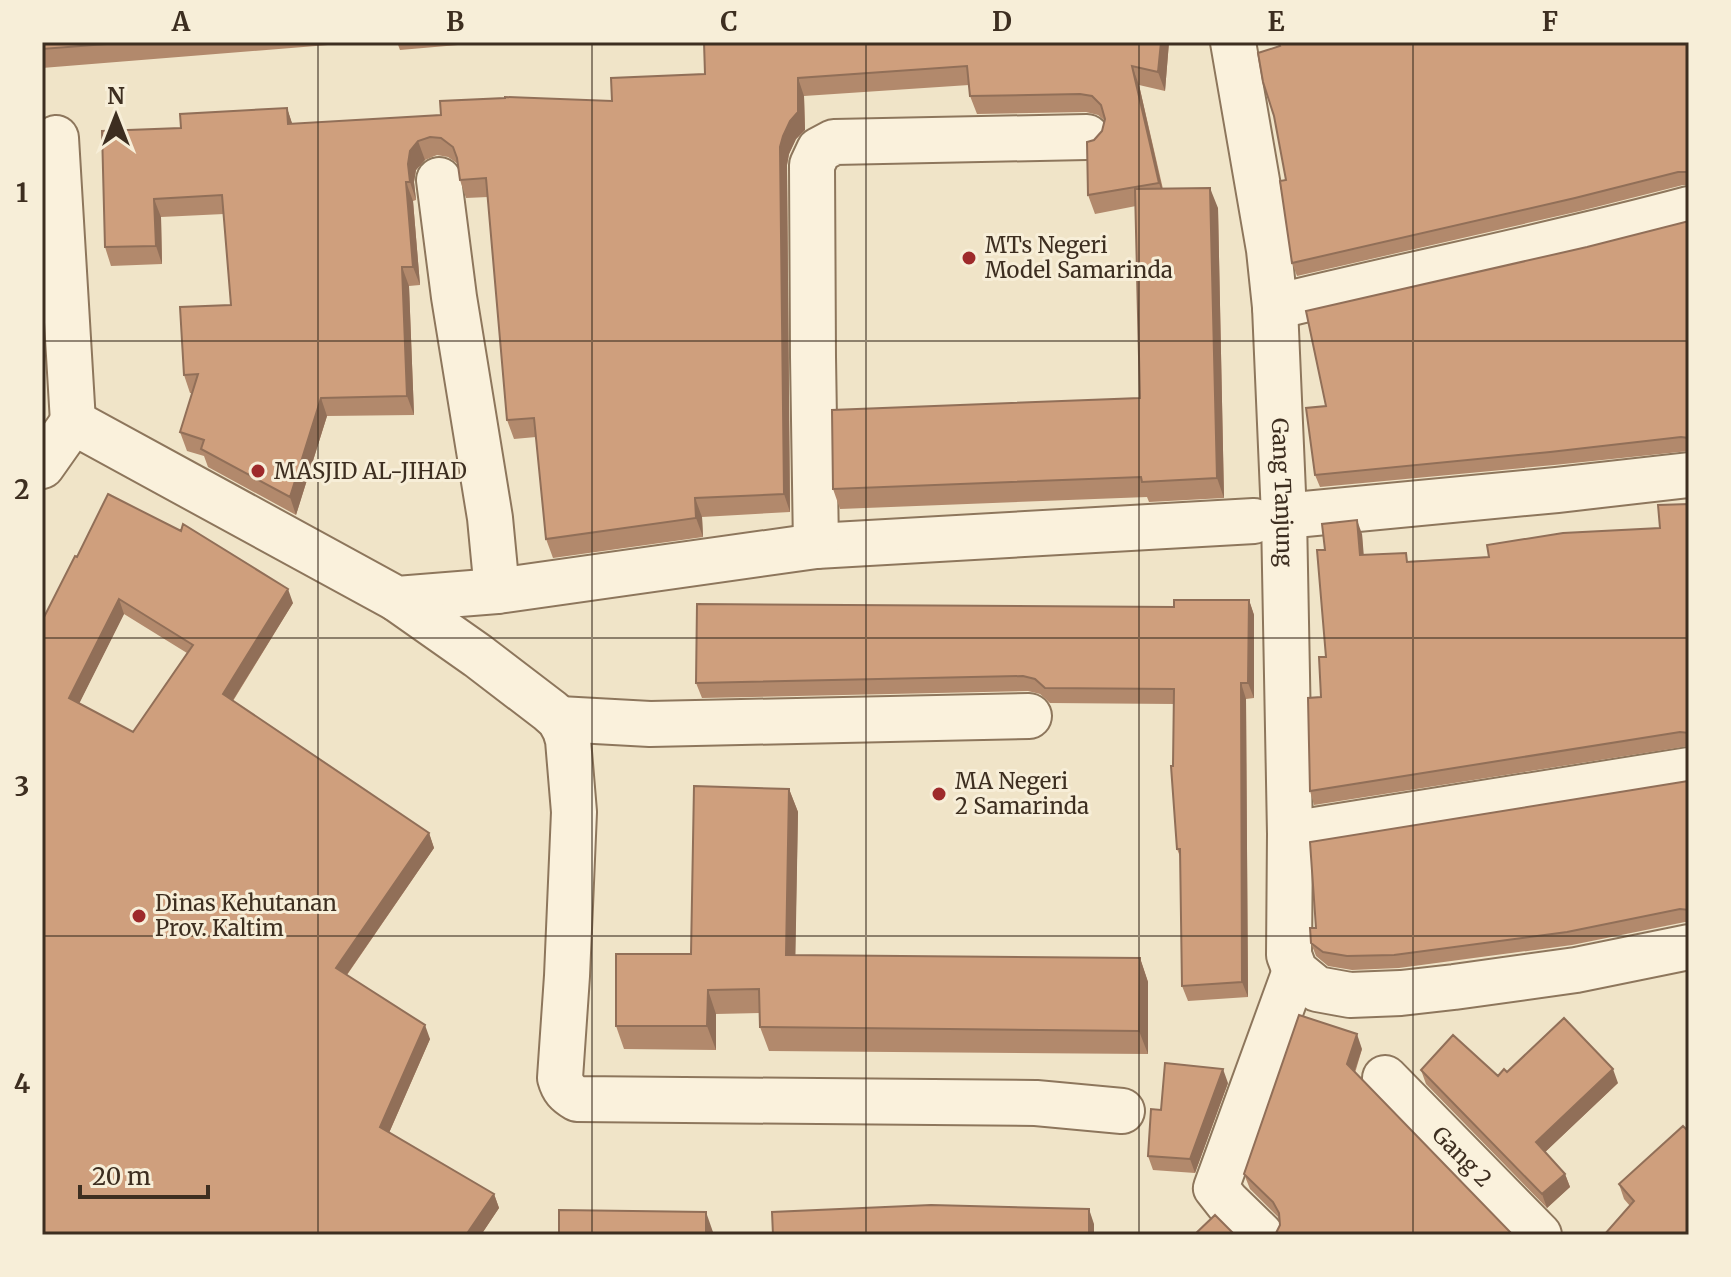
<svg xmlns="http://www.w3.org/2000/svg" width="1731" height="1277" viewBox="0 0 1731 1277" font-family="Merriweather,serif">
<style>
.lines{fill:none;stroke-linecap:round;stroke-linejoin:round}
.minor-casing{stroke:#8d765c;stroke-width:48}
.minor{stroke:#faf1dc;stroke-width:44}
.wall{fill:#b2896c;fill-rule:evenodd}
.shaded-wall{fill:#916f58}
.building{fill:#cf9f7d;stroke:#916f58;stroke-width:2;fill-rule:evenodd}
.grid{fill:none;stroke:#3d2e20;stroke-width:2;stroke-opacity:0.55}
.poi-dot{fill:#9e2a2b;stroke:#f7eed8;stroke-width:3}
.labels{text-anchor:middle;stroke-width:6;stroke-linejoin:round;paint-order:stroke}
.poi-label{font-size:22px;fill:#3d2e20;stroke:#f7eed8;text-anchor:start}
.street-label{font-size:22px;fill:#3d2e20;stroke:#f7eed8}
.neatline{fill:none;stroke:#3d2e20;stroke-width:3}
.grid-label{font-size:26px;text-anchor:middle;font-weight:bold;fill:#3d2e20}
</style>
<rect width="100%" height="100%" fill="#f0e4c8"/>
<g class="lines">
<!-- minor casing -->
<g class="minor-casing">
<g id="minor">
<path id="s1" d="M1233,42L1269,250L1275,307L1284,516L1290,834L1289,955L1295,971L1317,989L1350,995L1401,993L1454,987L1576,970L1689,947"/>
<path d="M56,138L73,422"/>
<path d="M439,180L454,297L490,518L497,591"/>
<path d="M1275,307C1413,273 1552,246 1689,209"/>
<path d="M42,466L73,422L397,599L497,591L816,546L1254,521"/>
<path d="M1284,516L1557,490L1689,475"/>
<path d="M816,546L813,357L812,165L819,150L834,142L1087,137"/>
<path d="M397,599L478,656L550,711L559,719L565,730L568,740L574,812L567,976L560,1078C563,1089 567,1093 577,1099L1036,1103L1122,1111"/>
<path d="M559,719L650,724L1029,716"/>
<path d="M1290,834L1689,770"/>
<path id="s2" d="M1385,1078L1539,1235"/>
<path d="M1261,1235L1227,1202L1216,1188L1295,971"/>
</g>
</g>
<!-- minor -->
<use href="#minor" class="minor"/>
</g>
<!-- wall -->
<path class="wall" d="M42,42H348L328,45L42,68Z
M397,42H457L458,45L400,50Z
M704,42H1169L1165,91L1139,85L1163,189L1218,208L1224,498L1149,502L1147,497L840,509L833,489L1140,398L1136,206L1095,214L1088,195L1094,140L1102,131L1105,121L1098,115L1086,112L977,114L970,96L969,85L804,96L805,130L796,139L789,154L787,165L790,512L702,517L703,537L553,558L546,539L536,437L514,439L507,420L488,197L466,198L460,180L458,164L448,157L437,155L425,160L416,170L414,182L416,200L413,201L420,285L409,286L414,415L327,416L296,515L208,467L204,456L187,451L180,432L192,393H190L184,375L231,305L224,214L161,217L162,264L111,266L105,247L181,128L287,108L292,124L441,115L612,101L705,74Z
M1689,42V185H1683L1580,211L1297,276L1292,263L1286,180L1280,46Z
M1689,221V451L1554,465L1320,487L1315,475L1326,406L1587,247Z
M1689,504V746L1314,805L1310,791L1326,657L1325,550L1362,534L1363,555L1409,561L1489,557L1660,528Z
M77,557L293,603L233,701L429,833L434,848L347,975L430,1039L389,1133L494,1194L499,1208L481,1235H42ZM124,614L187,653L133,732L79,703Z
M1249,600L1254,615V698L1246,699L1248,997L1188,1001L1182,986L1181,859L1177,849L1173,766L1174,704L1050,703L1040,694L1028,691L702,698L696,683L1174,607Z
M1689,781V923L1685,922L1572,945L1399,968L1352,970L1328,966L1316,956L1311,943L1316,928Z
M789,789L798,812L795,955L1140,958L1148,982V1054L769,1051L760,1027V1013L716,1014V1050L624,1049L616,1026L691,954Z
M1362,1049L1355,1073L1280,1225L1278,1217L1250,1189L1244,1174Z
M1421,1070L1498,1076L1507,1072L1618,1083L1545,1152L1565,1174L1570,1187L1547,1208L1426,1084Z
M1228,1083L1195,1173L1153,1170L1148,1156L1161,1110Z
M1689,1132L1630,1206L1624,1199L1619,1184Z"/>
<!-- shaded-wall -->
<path class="shaded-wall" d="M1161,42H1169L1165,91L1158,72Z
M1132,66L1139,85L1165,201L1159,183Z
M798,78L804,96L805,130L796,139L789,154L787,165L790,512L784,494L780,147Z
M287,108L293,126L288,124Z
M418,141L425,160L416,170L414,182L416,200L410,182L408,164L410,151Z
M406,182L413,201L420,285L413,267Z
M1210,188L1218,208L1224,498L1217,478Z
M154,199L161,217L162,264L156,246Z
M402,267L409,286L414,415L407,396Z
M321,398L327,416L296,515L290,497Z
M695,498L702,517L703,537L696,518Z
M1357,520L1362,534L1365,569L1360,555Z
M288,589L293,603L228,708L223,694Z
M119,599L124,614L75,712L69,698Z
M1249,600L1254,615V698L1248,683Z
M1241,683L1246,699L1248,997L1242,982Z
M789,789L798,812L795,979L786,955Z
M429,833L434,848L341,983L336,968Z
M1140,958L1148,982V1054L1139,1031Z
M708,990L716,1014V1050L707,1026Z
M425,1025L430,1039L385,1142L380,1127Z
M1357,1034L1362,1049L1352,1079L1347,1064Z
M1223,1069L1228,1083L1195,1173L1190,1159Z
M1613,1069L1618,1083L1541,1156L1536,1142Z
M1565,1174L1570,1187L1547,1208L1542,1194Z
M494,1194L499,1208L481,1235H466Z
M1089,1209L1094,1224V1235H1089Z
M706,1212L713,1232V1235H706Z"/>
<!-- building -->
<path class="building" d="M42,42H133L42,49Z
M704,42H1161L1158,72L1132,66L1159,183L1088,195L1087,142L1094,140L1102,131L1105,119L1101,105L1092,96L1080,94L970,96L967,66L798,78V112L790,121L783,136L780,147L784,494L695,498L696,518L546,539L534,418L507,420L486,178L460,180L457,158L453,147L441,138L430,137L418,141L410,151L408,164L410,182H406L413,267H402L407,396L321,398L290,497L201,449L204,440L180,432L198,374L184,375L180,307L231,305L222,195L154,199L156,246L105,247L102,131L181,128L180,114L287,108L288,124L441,115L440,101L505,98V97L612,101L611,78L705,74Z
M1278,42H1689V172H1678L1575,198L1292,263L1280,181L1286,180L1274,116L1263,82L1258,53L1280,46Z
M1210,188L1217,478L1142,482L1141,477L833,489L832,410L1140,398L1135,189Z
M1689,221V438L1681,437L1550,452L1315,475L1306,408L1326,406L1306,311L1587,247Z
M108,494L181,531L183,524L288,589L223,694L429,833L336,968L425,1025L380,1127L494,1194L466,1235H42V621L75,556L77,557ZM119,599L193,645L133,732L69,698Z
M1689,504V733L1680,732L1310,791L1308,698L1321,697L1319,657H1326L1317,550H1325L1322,524L1357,520L1360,555L1406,553L1407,562L1489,557L1487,545L1563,533L1660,528L1658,505Z
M1174,600H1249L1248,683H1241L1242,982L1182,986L1180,849H1177L1171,766H1173L1174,689L1045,688L1035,679L1023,676L696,683L697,604L1174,607Z
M1688,781H1689V910L1680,909L1567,932L1394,955L1347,956L1323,952L1311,943L1310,928H1316L1310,842Z
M694,786L789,789L786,955L1140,958L1139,1031L760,1027L759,989L708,990L707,1026H616V954H691Z
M1299,1015L1357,1034L1347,1064L1513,1235H1275L1280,1225L1279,1213L1273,1202L1244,1174Z
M1564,1018L1613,1069L1536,1142L1565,1174L1542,1194L1421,1070L1453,1035L1498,1076L1504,1069L1507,1072Z
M1165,1063L1223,1069L1190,1159L1148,1156L1151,1109L1161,1110Z
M1683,1126L1689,1132V1235H1604L1634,1201L1619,1184Z
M931,1205L1089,1209V1235H773L772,1212Z
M559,1210L706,1212V1235H559Z
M1215,1215L1235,1235H1194Z"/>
<!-- grid -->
<path class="grid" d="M318,42V1235M592,42V1235M866,42V1235M1139,42V1235M1413,42V1235M42,341H1689M42,638H1689M42,936H1689"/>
<!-- markers -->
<g class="poi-dot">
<circle cx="969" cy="258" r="8"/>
<circle cx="258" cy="471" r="8"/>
<circle cx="939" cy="794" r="8"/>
<circle cx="139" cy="916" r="8"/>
</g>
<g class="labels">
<!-- poi labels -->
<g class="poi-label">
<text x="985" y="253">MTs Negeri<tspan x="985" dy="25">Model Samarinda</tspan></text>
<text x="274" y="479">MASJID AL-JIHAD</text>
<text x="955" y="789">MA Negeri<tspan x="955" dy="25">2 Samarinda</tspan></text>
<text x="155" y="911">Dinas Kehutanan<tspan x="155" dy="25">Prov. Kaltim</tspan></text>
</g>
<!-- street labels -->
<g class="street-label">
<text dy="8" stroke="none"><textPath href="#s1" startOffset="454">Gang Tanjung</textPath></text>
<text dy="8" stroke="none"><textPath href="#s2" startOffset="110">Gang 2</textPath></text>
</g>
</g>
<!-- border -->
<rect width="1731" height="1277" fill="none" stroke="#f7eed8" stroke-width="88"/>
<!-- north arrow -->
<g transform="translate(116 116)" stroke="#f7eed8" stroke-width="6" paint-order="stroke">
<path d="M0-6L14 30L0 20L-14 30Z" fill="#3d2e20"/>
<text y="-12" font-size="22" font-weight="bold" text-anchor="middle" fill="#3d2e20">N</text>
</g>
<!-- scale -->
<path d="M80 1185v12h128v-12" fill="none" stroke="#3d2e20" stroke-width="4"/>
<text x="92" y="1185" font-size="24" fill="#3d2e20" stroke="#f7eed8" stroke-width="6" paint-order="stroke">20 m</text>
<rect x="44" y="44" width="1643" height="1189" class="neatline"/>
<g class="grid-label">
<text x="181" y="31">A</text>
<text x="455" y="31">B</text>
<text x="729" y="31">C</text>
<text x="1002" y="31">D</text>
<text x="1276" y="31">E</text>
<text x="1550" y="31">F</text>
<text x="22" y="202">1</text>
<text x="22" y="499">2</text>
<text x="22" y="796">3</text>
<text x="22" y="1093">4</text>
</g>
</svg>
